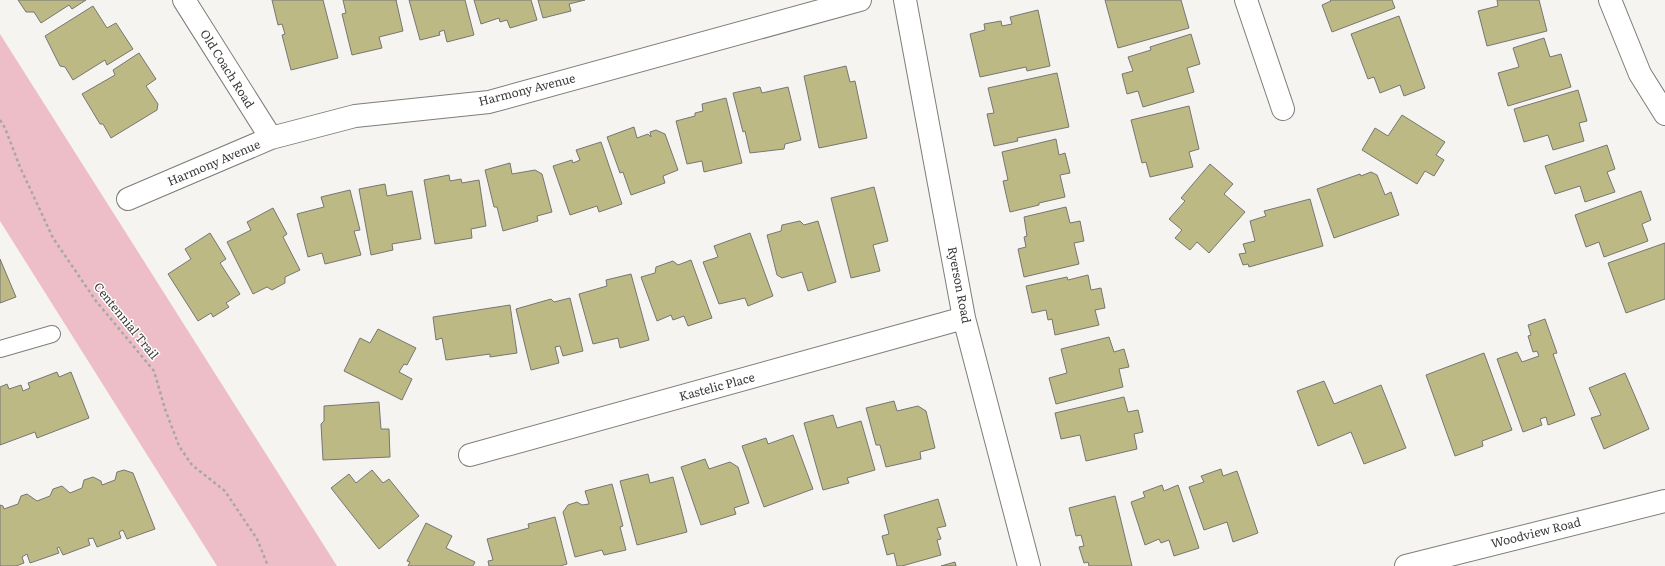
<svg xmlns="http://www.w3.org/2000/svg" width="1665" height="566" viewBox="0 0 1665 566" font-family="Literata,serif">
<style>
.green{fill:#eebec8}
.building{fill:#bdb984;stroke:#767673}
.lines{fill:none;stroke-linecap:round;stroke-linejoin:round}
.lane-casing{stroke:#7f7d7a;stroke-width:18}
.street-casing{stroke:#7f7d7a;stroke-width:24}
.path{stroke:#a8a7a5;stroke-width:2.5;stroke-dasharray:3 3;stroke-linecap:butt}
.lane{stroke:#fff;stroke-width:16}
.street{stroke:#fff;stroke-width:22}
.labels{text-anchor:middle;stroke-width:3;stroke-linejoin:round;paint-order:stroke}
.street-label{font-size:12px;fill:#3d3c3b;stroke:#fff}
</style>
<rect width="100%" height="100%" fill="#f6f4f1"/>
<!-- green -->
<path class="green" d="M0,34L337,566H217L0,221Z"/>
<!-- building -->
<path class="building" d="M18,0H86L72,9L69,5L41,23L34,12H26Z
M272,0H323L338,58L291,70L282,35L285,34L282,24L278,25Z
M343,0H397H396L403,31L379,37L382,48L352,55L342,14L346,13Z
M409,0H465L474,35L447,42L444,30L439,32L440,35L420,40Z
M474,0H531L537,20L510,28L507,20L500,22L499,18L481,24Z
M538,0H585L569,4L571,11L543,18Z
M1105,0H1181L1189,28L1118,48Z
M1330,0H1392L1395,8L1332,32L1322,5L1331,1Z
M1497,0H1539L1547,31L1487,46L1478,11L1498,6Z
M93,6L107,28L116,23L133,49L107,65L105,60L73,80L65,67L60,66L45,36Z
M1038,10L1050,66L1027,71L1026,67L980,77L970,34L985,30L984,24L1001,21L1002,26L1012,24L1010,17Z
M1399,16L1425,88L1404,96L1400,85L1380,93L1374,77L1368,79L1351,34Z
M1191,34L1200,64L1187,68L1194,92L1143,107L1138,91L1127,94L1122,74L1133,71L1128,57L1151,50L1150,47Z
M1544,38L1550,57L1561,54L1571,87L1508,106L1498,73L1519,67L1513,48Z
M139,53L156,79L146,86L158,104L157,110L111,138L103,124H100L82,94L115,75L113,70Z
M846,66L850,82L855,81L867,138L819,148L804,76Z
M1057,73L1069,127L1017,138L1018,141L994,146L987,114L994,113L988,88Z
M760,87L762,93L788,87L801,140L785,144L784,149L750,153L745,131L743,132L733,93Z
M1578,90L1587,121L1579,123L1584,141L1553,150L1548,135L1524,142L1514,109Z
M726,98L742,163L704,172L702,161L687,164L676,121L695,116V113L703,111L702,104Z
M1189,106L1199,149L1189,152L1193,167L1150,177L1146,162L1142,163L1131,120Z
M1402,115L1445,142L1436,155L1444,160L1434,176L1425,171L1417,184L1362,150L1375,128L1388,136Z
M634,127L637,138L648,134L651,137L650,132L656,130L665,134L678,170L663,176L665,183L631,195L623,172L620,173L607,137Z
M1056,139L1059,155L1065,153L1070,173L1060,175L1065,197L1039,203V205L1010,212L1003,181L1008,180L1002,152Z
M601,142L622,204L599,212L597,206L570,215L553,166L572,160L573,163L580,160L576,150Z
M1607,145L1615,169L1607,172L1615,192L1585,202L1580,186L1555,194L1545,166Z
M510,163L512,174L535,170L542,174L552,212L537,216L538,221L503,231L497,207H494L485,170Z
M1210,164L1233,184L1224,194L1245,212L1209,253L1197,242L1190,250L1175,238L1182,230L1169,219L1185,201L1181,198Z
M1371,172L1377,175L1385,195L1391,192L1399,215L1334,238L1317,189L1360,174L1361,176Z
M449,175L450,181L461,179L462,183L479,180L486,226L471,229L472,238L435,244L424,180Z
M385,184L387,196L412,191L421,239L392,244L393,250L371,255L359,189Z
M874,187L888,241L873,245L880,271L851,278L831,198Z
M350,190L360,230L354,231L361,255L325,264L322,253L308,257L297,214L324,207L321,197Z
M1641,191L1651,220L1642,224L1648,241L1604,257L1599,242L1586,247L1575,215Z
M1310,199L1323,246L1249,267L1248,264L1243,265L1239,254L1246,253L1243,244L1255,241L1250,221L1266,216L1264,211Z
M1066,207L1070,223L1080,221L1084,241L1074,243L1079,264L1024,277L1018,249L1026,247L1024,237L1027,236L1024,217Z
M273,208L287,234L283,237L300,270L285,277V283L272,290L267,287L253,294L227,242L251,230L247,222Z
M800,221L804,225L818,221L836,282L808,291L802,272L782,278L777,275L767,235L781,231L782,225Z
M210,233L226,259L220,263L240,294L226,303L229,307L213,317L211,313L198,321L168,274L191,259L185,249Z
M750,233L773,296L748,306L745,298L719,304L703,262L718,257L714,246Z
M1665,243V299L1626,313L1608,263Z
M0,259L16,297L0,303Z
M691,260L712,318L688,326L684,316L673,320L671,315L657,321L641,277L655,273L656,267L673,261L678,265Z
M631,274L649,340L620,348L618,338L593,344L579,294L607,286L606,280Z
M1088,275L1091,290L1101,288L1105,308L1095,310L1099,325L1055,335L1052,319L1048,320L1046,310L1032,313L1026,286L1067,277L1068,280Z
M570,298L583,351L563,356L560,346L555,347L559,363L531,370L516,309L551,299L554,302Z
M510,305L517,353L490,357V354L446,360L442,338L436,340L433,317Z
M1545,319L1557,353L1553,354L1575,415L1548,425L1546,417L1540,419L1542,425L1523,432L1497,359L1517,352L1522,362L1539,356L1537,351L1533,352L1528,336L1531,335L1528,325Z
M378,329L416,348L407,365L404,364L399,372L412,379L402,400L344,371L360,338L370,343Z
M1109,337L1114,352L1124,349L1129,367L1119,369L1123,387L1056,404L1049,378L1067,373L1061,349Z
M1484,353L1512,430L1482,441L1483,446L1455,456L1426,375Z
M57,372L59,377L71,372L89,418L37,438L35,432L0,445V387L7,384L9,389L21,385L23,391L30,388L28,383Z
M1625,373L1649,429L1604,449L1591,418L1601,415L1589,388Z
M1324,381L1334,404L1381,385L1406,448L1364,464L1351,432L1318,446L1297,391Z
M1124,397L1128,412L1138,410L1143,432L1134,434L1137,449L1086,461L1080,435L1061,439L1055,413Z
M894,401L897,411L918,406L926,411L935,448L920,452L921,459L886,467L880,445H876L866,408Z
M379,402L381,429H389L390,457L323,460L321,424L324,421V406Z
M833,415L837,428L861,421L875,470L847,478L849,483L823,490L804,423Z
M793,435L813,489L764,507L742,446L766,438L768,444Z
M705,459L709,469L730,462L738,467L749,503L734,508L736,514L701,525L681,467Z
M1221,469L1223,476L1237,471L1258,533L1233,542L1227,522L1204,530L1189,487L1204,482L1201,476Z
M124,470L133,473L155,529L127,539L123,530L119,532L121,538L97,547L93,538L88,539L90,545L63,555L59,547L57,548L59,553L30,563L27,554L22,557L24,563L16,566H0V505L3,506L4,509L18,504L21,496L27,494L37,501L50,496L53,489L62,486L70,493L82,488L84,480L93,477L101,481L102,485L115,480L117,472Z
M372,470L383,483L389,479L419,516L379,549L331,488L349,474L356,483Z
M648,474L650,483L673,477L687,532L637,545L620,481Z
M612,484L623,526L620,527L626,550L604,555L602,550L575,557L563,512L568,505L577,502L582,505L589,504L585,491Z
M1162,485L1164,491L1178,485L1199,548L1174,556L1169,540L1161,543L1159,539L1145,545L1131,502L1145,497L1143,492Z
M1115,496L1132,566H1089L1088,562L1084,563L1079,547L1084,546L1081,535L1076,536L1069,508Z
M938,499L946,526L937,528L941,539L937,540L941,555L902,566H897L894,553L887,555L882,536L889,534L884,515Z
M555,517L567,564L560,566H489L488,561L493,560L487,539L529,528L528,524Z
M426,523L452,536L446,548L475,562L473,566H408L410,562L407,561Z
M955,562L956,566H941Z"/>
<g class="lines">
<!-- lane casing -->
<g class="lane-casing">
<path id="lane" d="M0,349L52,334"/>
</g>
<!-- street casing -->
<g class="street-casing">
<path id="street" d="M184,0L271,138
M905,0L964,318L1029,566
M1246,0L1283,109
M1610,0L1640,74L1665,114
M128,199L271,138L355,116L489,102L860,0
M470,455L964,318
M1406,566L1665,501"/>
</g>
<!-- path -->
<path class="path" d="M0,120L5,128L20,167L53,238L96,301L154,371L165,409L179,446L192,465L225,491L257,539L268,566"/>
<!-- lane -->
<use href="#lane" class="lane"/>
<!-- street -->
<use href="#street" class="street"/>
</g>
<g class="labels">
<!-- street labels -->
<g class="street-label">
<text transform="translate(227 69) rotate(58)" y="4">Old Coach Road</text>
<text transform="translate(527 90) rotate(-14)" y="4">Harmony Avenue</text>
<text transform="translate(214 163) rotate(-23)" y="4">Harmony Avenue</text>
<text transform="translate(959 285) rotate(79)" y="4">Ryerson Road</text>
<text transform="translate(126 321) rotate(51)" y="4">Centennial Trail</text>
<text transform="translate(717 387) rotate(-15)" y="4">Kastelic Place</text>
<text transform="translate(1536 533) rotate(-14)" y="4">Woodview Road</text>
</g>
</g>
</svg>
